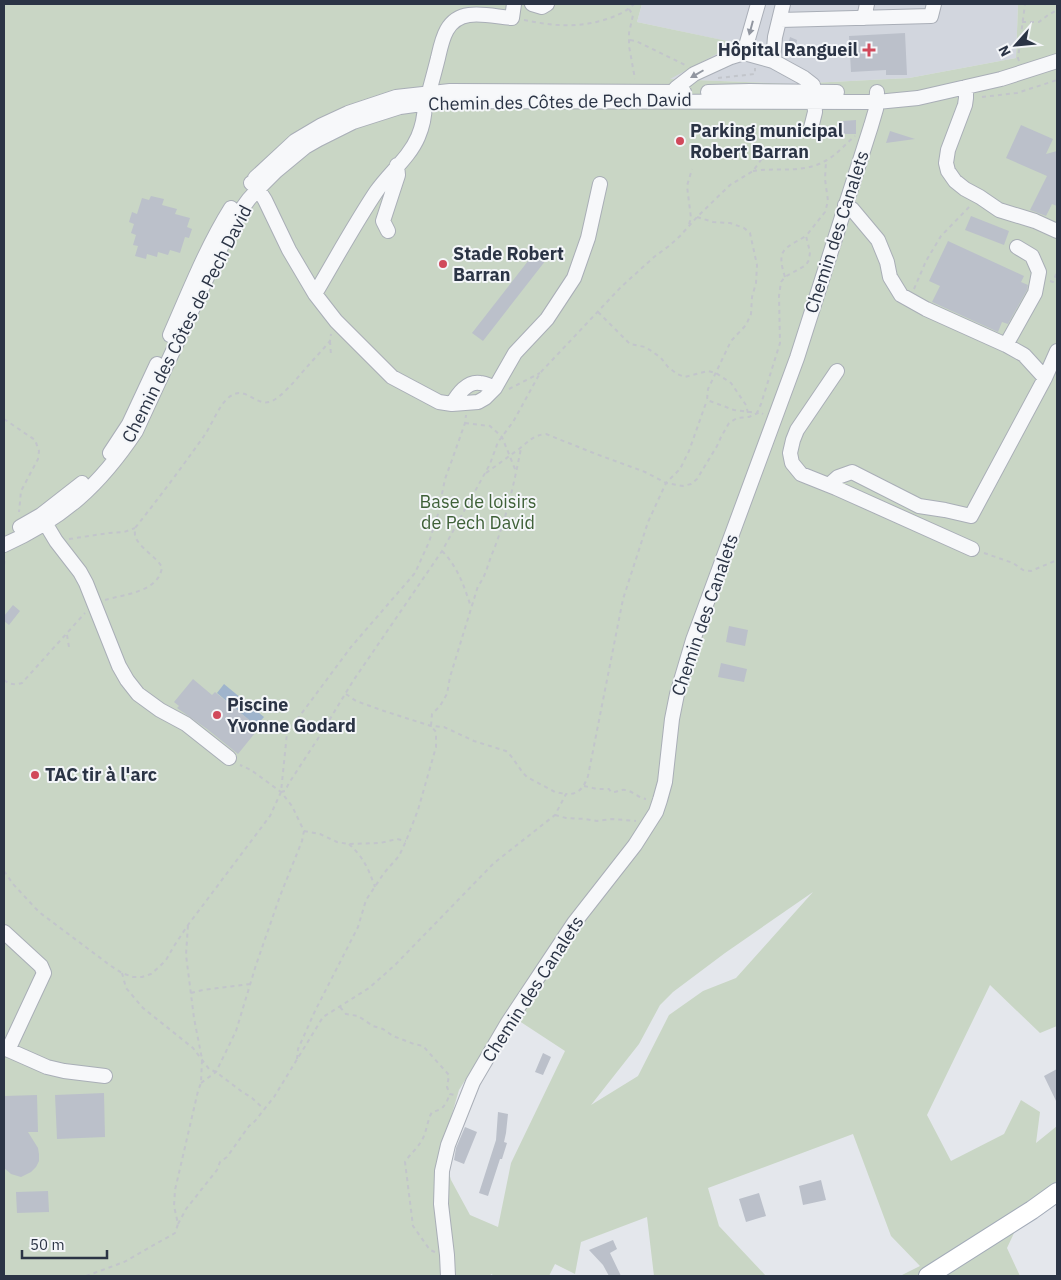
<svg xmlns="http://www.w3.org/2000/svg" width="1061" height="1280" viewBox="0 0 1061 1280" font-family="'IBM Plex Sans',sans-serif">
<style>
.built{fill:#d2d6de}
.green{fill:#c9d6c5;fill-rule:evenodd}
.water{fill:#9fb4cc}
.building{fill:#bbc0ca}
.lines{fill:none;stroke-linecap:round;stroke-linejoin:round}
.minor-casing{stroke:#a9aeb7;stroke-width:16}
.major-casing{stroke:#a3abb8;stroke-width:20}
.path{stroke:#c2c5cb;stroke-width:2;stroke-dasharray:4 4;stroke-linecap:butt}
.minor{stroke:#f7f8fa;stroke-width:14}
.major{stroke:#fff;stroke-width:18}
.oneway{fill:#9196a0}
.poi-dot{fill:#d1495b;stroke:#f4f6f9;stroke-width:2}
.labels{text-anchor:middle;stroke-width:4;stroke-linejoin:round;paint-order:stroke}
.poi-label{font-size:18px;font-weight:bold;fill:#2b3445;stroke:#f4f6f9;text-anchor:start}
.street-label{font-size:18px;fill:#2b3445;stroke:#f4f6f9}
.park-label{font-size:18px;fill:#3f6138;stroke:#f4f6f9}
</style>
<rect width="100%" height="100%" fill="#e4e7ec"/>
<!-- built -->
<path class="built" d="M642,4H1018L1016,58L909,78L792,84L668,79L736,43L637,22Z"/>
<!-- green -->
<path class="green" d="M4,4H642L637,22L737,43L670,79L792,84L909,78L1016,58L1018,4H1057V1026L1040,1033L990,985L927,1115L951,1161L1004,1134L1021,1100L1040,1112L1036,1143L1057,1126V1181L1028,1203L1007,1248L1020,1276H900L920,1266L891,1236L853,1134L708,1188L719,1226L766,1276H654L647,1217L581,1242L575,1274L555,1264L549,1276H495L491,1274L490,1276H4ZM813,892L736,978L703,991L669,1015L638,1076L591,1105L639,1044L660,1005L673,992L725,953ZM507,1013L565,1051L511,1163L498,1227L470,1215L451,1180L442,1148L459,1090Z"/>
<!-- water -->
<path class="water" d="M224,684L264,717L256,726L217,693Z"/>
<!-- building -->
<path class="building" d="M905,33L907,75H886V70L851,72L849,36Z
M790,37L797,40L796,48H787Z
M856,120V134H843V121Z
M1021,125L1053,139L1046,154L1057,151V206L1052,204L1046,216L1030,210L1047,176L1006,158Z
M890,131L915,139L886,143Z
M151,196L164,199L162,205L177,209L175,214L190,218L187,227L192,229L189,238L185,237L180,253L170,250L168,255L158,252L157,257L147,254L146,259L135,256L138,246L133,245L136,235L131,233L134,224L129,222L132,212L137,214L142,198L149,200Z
M971,216L1009,231L1004,245L965,230Z
M948,241L1024,276L1021,282L1028,285L1027,290L1008,324L1002,322L998,332L932,302L940,286L929,281Z
M535,252L546,260L483,341L472,333Z
M13,605L20,611L9,625L4,621V616Z
M729,626L748,630L745,646L726,642Z
M721,663L747,669L744,682L718,677Z
M193,679L212,695L215,692L259,728L238,754L207,729L177,708L179,706L174,702Z
M543,1053L551,1057L543,1075L535,1072Z
M1057,1069V1103L1044,1076Z
M104,1093L105,1137L57,1139L55,1095Z
M37,1095L38,1132H28L38,1148L39,1154V1161L36,1167L31,1172L21,1177L11,1174L4,1168V1096Z
M498,1112L508,1114L506,1133L504,1142L507,1143L502,1159H500L488,1196L479,1193L496,1140Z
M465,1127L477,1132L464,1164L454,1160L456,1148Z
M821,1180L826,1200L803,1205L799,1186Z
M48,1191L49,1212L17,1213L16,1192Z
M759,1193L766,1216L746,1222L739,1199Z
M613,1240L617,1249L610,1253L621,1276H609L603,1265L589,1250Z"/>
<g class="lines">
<!-- minor casing -->
<g class="minor-casing">
<path id="minor" d="M532,4L542,7L547,4
M864,18L867,4
M780,20L931,16L934,4
M744,53L758,4
M773,61L775,37L783,4
M966,87V98L965,105L948,150L946,163L948,171L955,181L965,189L980,197L999,210L1035,221L1057,231
M708,92L750,91L837,92
M675,95L676,88L694,74L731,57L744,53L773,61L804,78L813,85L815,112L811,128
M430,99L429,92C432,81 435,70 438,58C442,40 446,18 469,15C483,13 498,17 512,18L514,4
M255,178L295,141L322,125L348,113L396,97L450,91L684,92
M251,183L258,189L265,200L289,250L315,294L336,321L392,377L439,402L452,404L478,402L485,398L495,388L515,353L547,319L574,278L588,238L600,184
M845,205L852,209L878,240L887,262L890,277L901,295L926,309L1006,345L1024,355L1045,378
M388,231L383,221L398,175L397,165
M315,294C335,260 354,225 376,192C389,173 409,158 418,137C424,123 426,110 424,95
M170,335C189,292 206,248 231,208
M1006,345L1035,293L1039,272L1032,256L1017,247
M837,371L797,430L793,440L790,453L792,463L801,474L836,488L972,549
M452,404C458,394 467,381 480,383C485,383 490,386 495,388
M110,453L129,424L157,364
M829,485L838,477L852,472L919,506L945,510L971,516L1045,378L1057,351
M41,516L56,541L80,572L86,583L119,666L127,680L138,694L160,710L186,724L229,758
M20,527L41,515L82,483
M4,545C64,518 100,485 136,431L227,234L238,214L249,199L258,189L276,171L305,147L319,139L353,122L400,107L444,101L877,102L918,98L966,87L1001,79L1057,61
M4,932L41,966L44,973L8,1050
M4,1048L47,1067L64,1071L105,1076
M448,1276L447,1255L441,1204L442,1171L448,1145L473,1082L507,1024L574,923L635,845L656,812L660,800L665,782L672,719L677,694L693,640L797,358L871,126L876,109L877,92"/>
</g>
<!-- major casing -->
<g class="major-casing">
<path id="major" d="M928,1276L1032,1210L1057,1192"/>
</g>
<!-- path -->
<path class="path" d="M629,9L633,15L629,33V46L635,79
M524,20C536,22 548,25 560,25C582,27 618,20 634,4
M1022,22H1039L1048,15L1057,10
M630,40L636,41L685,65
M1019,61L1018,58L1025,4
M718,78L755,74V68
M982,97L1017,93L1057,80
M753,171C777,167 803,174 825,161C837,155 845,144 855,136
M697,217L713,222L730,223L744,228L750,233L757,265L756,283L752,297L751,314L746,325L731,341L708,389L707,400L734,410L757,413L761,404L780,343L779,296L781,282L785,277L806,265L809,260L810,252L806,236L825,212L828,201L825,179L826,161
M689,224L691,218L687,186L692,169
M785,277C776,249 784,249 806,236
M1050,281L1053,282L1057,272
M914,289L926,261L941,236L971,205
M598,312L630,344L645,347L653,352L661,358L668,367L677,374L685,377L708,371L716,373L731,383L746,405L749,417
M330,341L331,355
M509,389L540,373
M4,419L35,440L39,451L38,459L21,491L19,512
M465,423L490,426L502,437L515,469
M486,473C497,465 508,457 519,449C528,442 533,435 546,434L596,454L645,472L666,483L683,486L691,484L697,479L717,446L721,437L729,423L737,418L749,417L760,412L763,414
M69,539L109,533L124,532L135,528
M442,551C458,567 464,586 471,607
M984,553L1013,563L1023,570L1031,571L1057,560
M4,565L5,558
M105,600C125,594 159,592 162,567C156,557 142,549 137,540C134,536 135,532 135,528C159,498 182,467 204,436C211,426 218,408 226,400C246,380 255,411 274,400C281,396 288,388 294,382C304,370 314,359 324,348L330,341L331,334
M67,635L69,647
M4,680C10,685 15,685 22,683L85,613
M346,694L356,701L384,711L431,726L444,727L474,741L506,751L511,756L523,773L527,777L555,792L566,794
M584,786L597,789H609L611,792C616,793 620,789 625,790C633,791 638,798 646,799
M281,792L285,791L289,783L319,737L353,681L442,551L490,464L498,442L513,422L540,373L621,287L654,257L669,246L680,236L697,217L730,185L753,171L766,153
M555,815L566,818L585,819L597,821L612,819L636,821
M304,831L320,834L337,842L348,844L380,843L397,839L406,841
M349,844C364,858 368,868 375,887
M4,871L13,884L39,912L111,966L122,973L133,977H142L151,974L159,967L166,960L174,946L188,925L270,816L281,792L287,733L351,647L415,573L429,542L438,514L445,479L452,460L465,423L466,415
M122,973L126,988L143,1008L193,1048L209,1069L216,1072L241,1091L252,1098L264,1109
M191,993L203,990L250,984
M340,1007L346,1014L358,1016L373,1026L383,1029L393,1036L414,1044L423,1046L449,1075L447,1087L450,1094L455,1095
M297,1059L298,1049L315,1011L358,927L366,900L384,873L399,856L406,841L418,810L436,747V732L431,726L432,714L440,706L447,694L450,677L478,586C486,575 487,567 492,554C506,520 514,484 521,448
M201,1083L216,1072L236,1031L256,965L280,896L302,841L304,831L292,806L281,792L251,770L240,765
M178,1224L186,1209L217,1170L220,1162L227,1157L249,1126L255,1121L274,1097L323,1017L369,988L395,965L494,863L555,815L566,794C579,795 584,787 588,776L623,599L648,522L666,483L680,469L689,451L707,400
M435,1252L430,1250L413,1226L405,1162C410,1154 417,1149 422,1140C427,1131 427,1121 432,1112C444,1109 445,1106 450,1094
M86,1276L124,1262L175,1233L178,1224L174,1206L175,1190L198,1091L201,1083L202,1059L194,1018L186,955L188,925"/>
<!-- minor -->
<use href="#minor" class="minor"/>
<!-- major -->
<use href="#major" class="major"/>
</g>
<!-- one-way arrows -->
<defs><path id="oneway-solid" d="M-6-.8H1V-3.2L6.5 0L1 3.2V.8H-6Z" transform="scale(1.25)"/></defs>
<g class="oneway">
<use href="#oneway-solid" transform="translate(751 28) rotate(105)"/>
<use href="#oneway-solid" transform="translate(697 74) rotate(150)"/>
</g>
<!-- markers -->
<g class="poi-dot">
<path d="M866.5 42.5h5v5h5v5h-5v5h-5v-5h-5v-5h5z"/>
<circle cx="680" cy="141" r="5"/>
<circle cx="443" cy="264" r="5"/>
<circle cx="217" cy="715" r="5"/>
<circle cx="35" cy="775" r="5"/>
</g>
<g class="labels">
<!-- poi labels -->
<g class="poi-label">
<text x="858" y="56" text-anchor="end">Hôpital Rangueil</text>
<text x="690" y="137">Parking municipal<tspan x="690" dy="21">Robert Barran</tspan></text>
<text x="453" y="260">Stade Robert<tspan x="453" dy="21">Barran</tspan></text>
<text x="227" y="711">Piscine<tspan x="227" dy="21">Yvonne Godard</tspan></text>
<text x="45" y="781">TAC tir à l'arc</text>
</g>
<!-- street labels -->
<g class="street-label">
<text transform="translate(560 102) rotate(-1)" y="6">Chemin des Côtes de Pech David</text>
<text transform="translate(837 232) rotate(-72)" y="6">Chemin des Canalets</text>
<text transform="translate(187 324) rotate(-63)" y="6">Chemin des Côtes de Pech David</text>
<text transform="translate(705 615) rotate(-71)" y="6">Chemin des Canalets</text>
<text transform="translate(533 989) rotate(-57)" y="6">Chemin des Canalets</text>
</g>
<!-- park labels -->
<g class="park-label">
<text x="478" y="508">Base de loisirs<tspan x="478" dy="21">de Pech David</tspan></text>
</g>
</g>
<!-- border -->
<rect width="1061" height="1280" fill="none" stroke="#2b3445" stroke-width="10"/>
<!-- north arrow -->
<g transform="translate(1016 45) rotate(243)" stroke="#f4f6f9" stroke-width="4" paint-order="stroke">
<path d="M0-4L9 19L0 12L-9 19Z" fill="#2b3445"/>
<text y="-8" font-size="14" font-weight="bold" text-anchor="middle" fill="#2b3445">N</text>
</g>
<!-- scale -->
<path d="M22 1250v8h85v-8" fill="none" stroke="#2b3445" stroke-width="2.5"/>
<text x="30" y="1250" font-size="15" fill="#2b3445" stroke="#f4f6f9" stroke-width="4" paint-order="stroke">50 m</text>
</svg>
